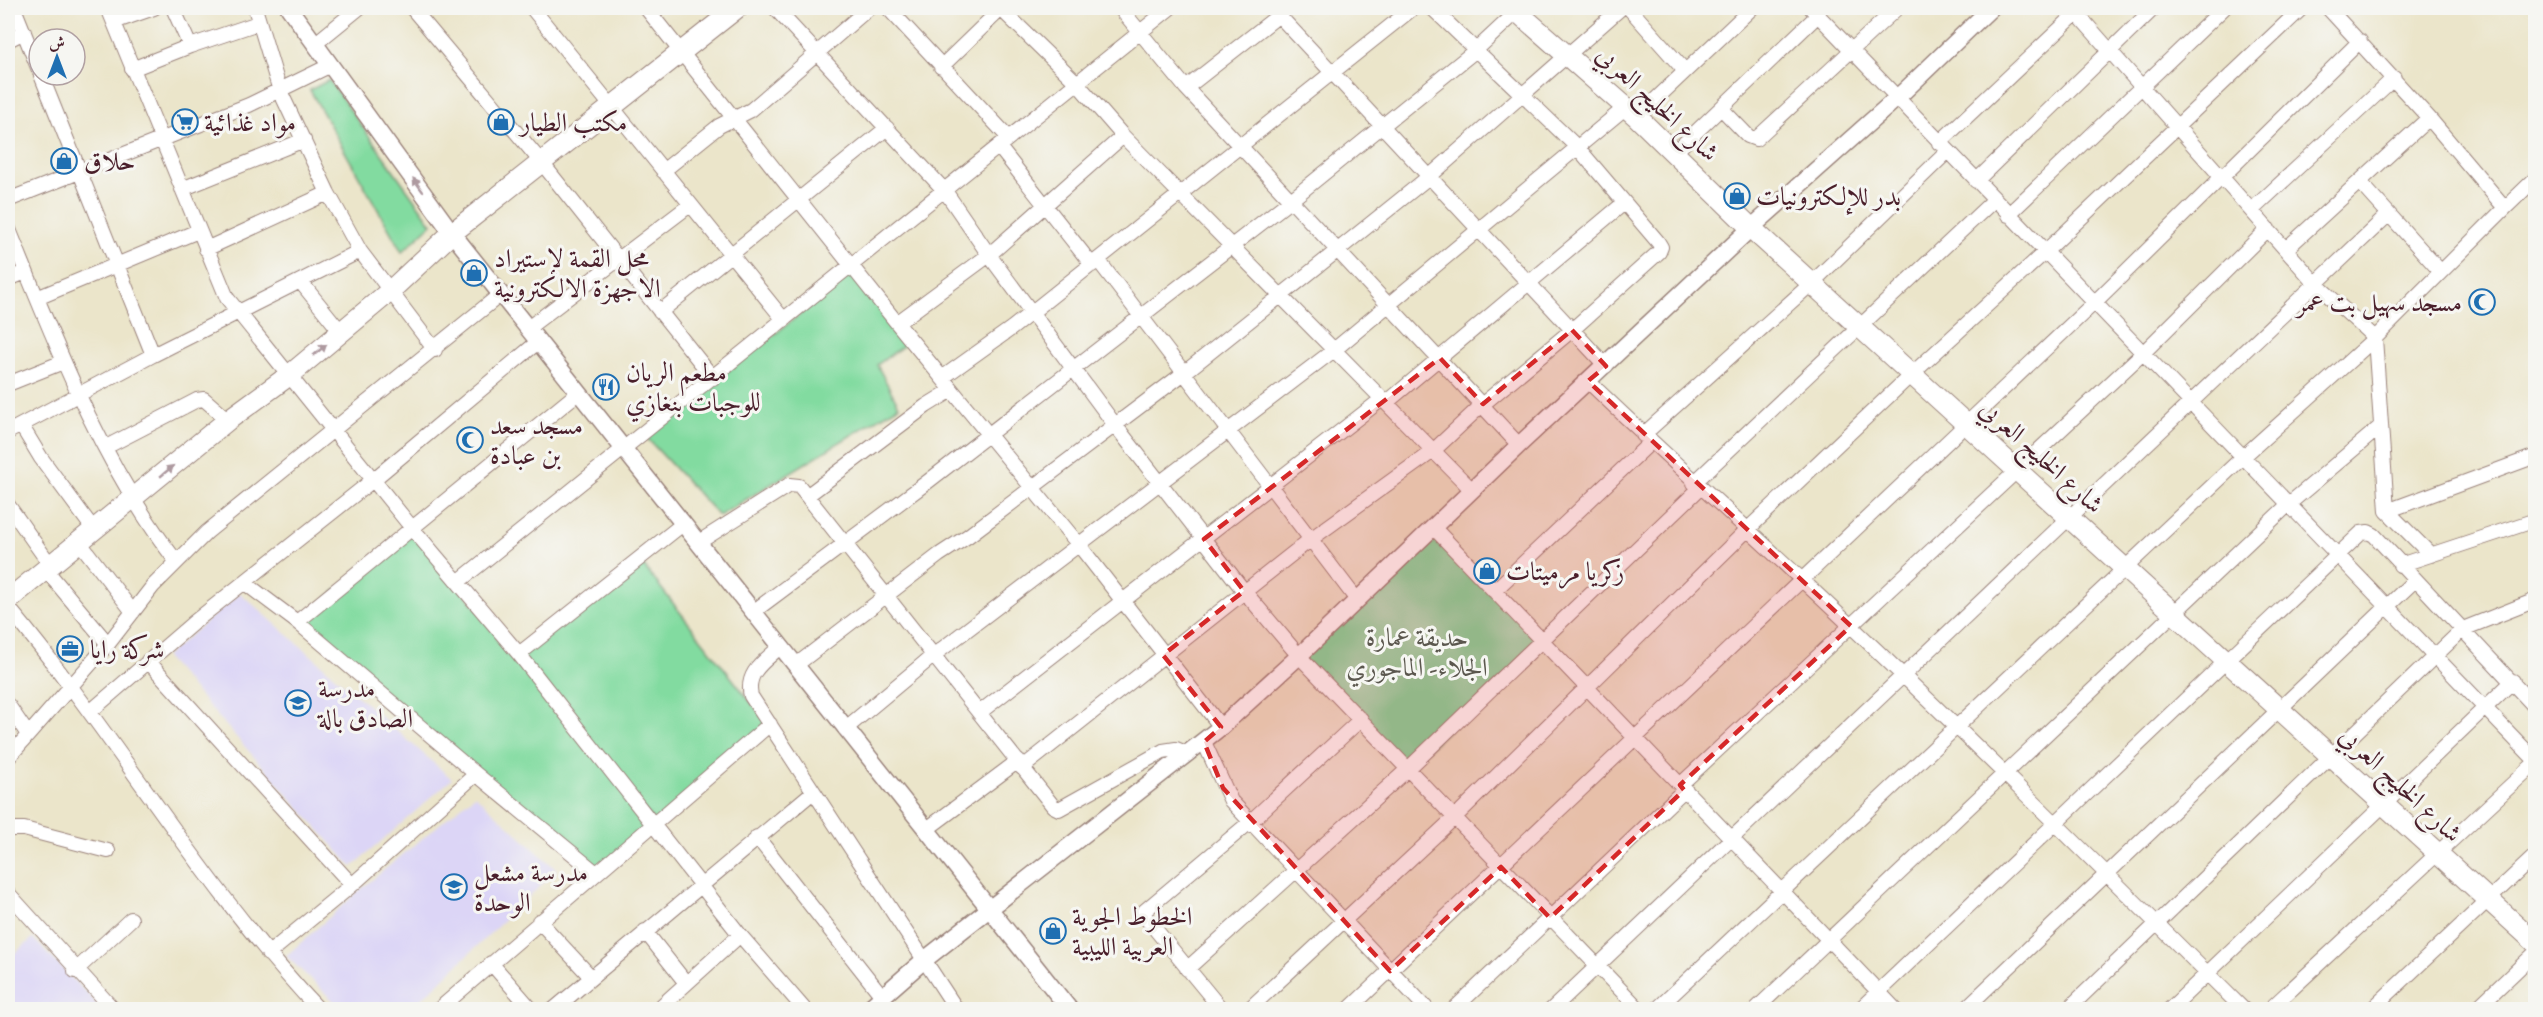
<svg xmlns="http://www.w3.org/2000/svg" width="2543" height="1017" viewBox="0 0 2543 1017" font-family="'Sorts Mill Goudy',Amiri,serif">
<style>
.built{fill:#dcd5f6}
.green{fill:#82dba0;stroke:#667d66;stroke-width:1.5}
.lines{fill:none;stroke-linecap:round;stroke-linejoin:round}
.minor-casing{stroke:#9a827a;stroke-width:16}
.tertiary-casing{stroke:#9a827a;stroke-width:19}
.secondary-casing{stroke:#9a827a;stroke-width:22}
.minor{stroke:#fff;stroke-width:14}
.tertiary{stroke:#fff;stroke-width:16}
.secondary{stroke:#fff;stroke-width:20}
.oneway{fill:#ae9aa0}
.marked{fill:#d62828;fill-opacity:0.2;stroke:#d62828;stroke-width:4.5;stroke-dasharray:12 8;stroke-linejoin:round}
.labels{text-anchor:middle;stroke-width:6;stroke-linejoin:round;paint-order:stroke}
.street-label{font-size:26px;fill:#4a1f2b;stroke:#f6f6f2}
.poi-label{font-size:26px;fill:#4a1f2b;stroke:#f6f6f2;text-anchor:start}
.park-label{font-size:26px;fill:#5b574e;stroke:#f6f6f2}
</style>
<rect width="100%" height="100%" fill="#f6f6f2"/>
<filter id="ink" filterUnits="userSpaceOnUse"><feTurbulence type="fractalNoise" baseFrequency=".0167" numOctaves="2"/><feDisplacementMap in="SourceGraphic" scale="12" xChannelSelector="R" yChannelSelector="G"/><feConvolveMatrix kernelMatrix="1 2 1 2 8 2 1 2 1" color-interpolation-filters="sRGB"/></filter>
<filter id="wash" filterUnits="userSpaceOnUse"><feTurbulence type="fractalNoise" baseFrequency=".008" numOctaves="4" result="noise"/><feDisplacementMap in="SourceGraphic" scale="24" xChannelSelector="R" yChannelSelector="G"/><feGaussianBlur stdDeviation="1.35" result="paint"/><feColorMatrix in="noise" values="0 0 0 0 0 0 0 0 0 0 0 0 0 0 0 0 0 1.4 0 .05"/><feComposite in="paint" operator="in"/></filter>
<g filter="url(#wash)">
<rect width="100%" height="100%" fill="#ebe5ca"/>
<!-- built -->
<path class="built" d="M240,593L452,779L352,867L165,657Z
M475,795L557,870L411,1009H342L286,956L360,890Z
M33,938L102,1009H8V959Z"/>
<!-- green -->
<path class="green" d="M329,80L432,224L402,252L310,90Z
M859,268L911,340L877,365L899,406L719,516L645,436Z
M412,529L654,824L596,871L297,622Z
M1434,529L1542,641L1408,768L1300,656Z
M639,560L768,724L655,823L519,654Z"/>
</g>
<g filter="url(#ink)">
<g class="lines">
<!-- minor casing -->
<g class="minor-casing">
<path id="minor" d="M14,8L39,70
M108,8L227,298L412,528L519,654L740,935L805,1010
M173,8L190,46L258,23
M255,8L280,91L328,193L360,251L435,350
M412,8L542,163L713,378
M532,8L784,320
M646,8L897,323L1079,545L1221,727
M775,8L945,191L989,255L1115,425L1244,591L1299,656L1640,1010
M888,8L1009,138
M1000,8L1076,82L1123,136L1472,490
M1120,8L1186,88L1519,445
M1272,8L1606,366
M1629,8L1685,71
M1811,8L2536,761
M2328,8L2429,118L2505,208L2375,338L2387,511L2431,555
M114,22L154,8
M8,40L24,32
M316,43L359,8
M941,67L1002,8
M132,69L190,46
M41,75L153,355
M1186,88L1288,8
M1721,108L1748,136L1756,139L1897,8
M1637,117L1752,8
M1939,143L2082,8
M999,147L1092,265
M1673,154L1818,15
M663,171L719,126L751,110L869,8
M1976,181L2154,8
M2360,182L2441,272
M182,189L304,140
M8,200L249,105L331,65
M2505,208L2536,178
M2252,210L2394,78
M2008,215L2224,8
M8,227C55,342 100,462 176,561
M206,249L328,193
M2286,249L2429,118
M1098,260L1357,600
M8,279L26,272
M300,281L341,332
M37,298L198,231
M660,312L887,128
M897,323L989,255L1123,136
M528,328L690,205
M942,378L1012,328L1413,8
M1588,381C1658,449 1731,513 1802,580C1952,720 2098,865 2244,1010
M8,384L63,362
M1386,403L1624,203
M21,425L41,458L94,530
M8,432L153,355L360,251
M1643,435L1813,282L1947,152
M106,447L197,400L204,399L228,420
M1694,483L1994,200
M808,495L926,406L952,390
M8,505L51,566
M2387,511L2536,456
M1434,528L1896,1010
M699,542L789,485L799,486L1053,806L1059,809L1163,751L1176,749L1188,754
M80,543L133,612
M2400,565L2536,520
M46,570L108,644
M458,582L1170,8
M245,583L297,622L476,774L595,872
M1494,591L1651,442
M8,607C117,737 202,886 319,1010
M753,612L926,483L1291,200L1476,50L1521,8
M297,622L579,392
M781,646C765,661 745,672 751,696L957,1010
M519,654L684,523
M148,661L352,885
M796,665L939,555L968,536L1184,373L1338,250L1430,176L1621,8
M8,705L27,733
M90,712L193,623L373,480L539,341
M979,713L1382,399
M845,729L934,655L1334,350L1626,107
M1204,742L1231,801L1428,1010
M8,758L108,644L153,586L207,532L501,294
M1022,768L1311,539L1433,451L1483,404L1572,330L1659,252L1661,247L1658,242L1578,148L1432,8
M1680,785L2144,352L2268,229
M8,829H24L108,851
M927,829L1018,761
M757,837L882,996
M8,893L114,1010
M539,921L591,977
M645,931L686,983
M268,954L352,885L476,774
M491,963L532,1010
M1187,969L1408,769L1700,488
M75,971L131,919
M438,1010L770,724
M553,1010L813,792
M657,1010L740,935
M1222,1010L1142,913L1250,822L1361,719
M1248,1010L1454,818L1747,530L1912,374L2045,252L2302,8
M1348,1010L2095,302L2360,41
M1453,1010L1684,790
M1551,1010L2389,214
M1656,1010L2244,456L2375,338L2317,285L2072,8
M1755,1010L2290,503L2381,426
M1859,1010L2361,533L2368,532L2374,535L2536,708
M1964,1010L2415,580
M2067,1010L2463,629L2536,600
M2169,1010L2513,681
M2269,1010L2536,762
M2371,1010L2536,855
M2475,1010L2536,952"/>
</g>
<!-- tertiary casing -->
<g class="tertiary-casing">
<path id="tertiary" d="M289,8L452,233L1070,1010
M867,1010L923,961L1221,727L1299,656L1519,445L1751,228L1897,98L1991,8"/>
</g>
<!-- secondary casing -->
<g class="secondary-casing">
<path id="secondary" d="M1513,8L1637,117L1751,228L2536,943
M8,600L228,420L291,374L389,292L452,233L737,8"/>
</g>
<!-- minor -->
<use href="#minor" class="minor"/>
<!-- tertiary -->
<use href="#tertiary" class="tertiary"/>
<!-- secondary -->
<use href="#secondary" class="secondary"/>
</g>
<!-- one-way arrows -->
<defs><path id="oneway-solid" d="M-6-.8H1V-3.2L6.5 0L1 3.2V.8H-6Z" transform="scale(1.5)"/></defs>
<g class="oneway">
<use href="#oneway-solid" transform="translate(418 185) rotate(-126)"/>
<use href="#oneway-solid" transform="translate(320 350) rotate(-40)"/>
<use href="#oneway-solid" transform="translate(167 471) rotate(-40)"/>
</g>
</g>
<!-- marked area -->
<path class="marked" d="M1572,330L1606,366L1588,381L1851,626L1680,785L1684,790L1550,918L1501,867L1390,971L1223,788L1204,742L1221,727L1163,655L1244,591L1204,539L1440,358L1483,404Z"/>
<!-- icons -->
<defs>
<g id="supermarket-ring" transform="scale(1.35)"><circle r="9.5" fill="#f6f6f2" stroke="#1f6fb2" stroke-width="1.5"/><path d="M-6-5.5h2.5l.6 2H6L4.5 2H-2.5L-4.4-4H-6ZM-1.5 3.2a1.3 1.3 0 1 0 .1 0ZM3 3.2a1.3 1.3 0 1 0 .1 0Z" fill="#1f6fb2"/></g>
<g id="shop-ring" transform="scale(1.35)"><circle r="9.5" fill="#f6f6f2" stroke="#1f6fb2" stroke-width="1.5"/><path d="M-5-2.5h2.3a2.7 3.5 0 0 1 5.4 0H5L5.5 6h-11ZM-1.5-2.5h3a1.5 2.3 0 0 0-3 0Z" fill="#1f6fb2"/></g>
<g id="mosque-ring" transform="scale(1.35)"><circle r="9.5" fill="#f6f6f2" stroke="#1f6fb2" stroke-width="1.5"/><path d="M3.5-4.9A6 6 0 1 0 3.5 4.9A5 5 0 1 1 3.5-4.9Z" fill="#1f6fb2"/></g>
<g id="restaurant-ring" transform="scale(1.35)"><circle r="9.5" fill="#f6f6f2" stroke="#1f6fb2" stroke-width="1.5"/><path d="M-5-6h1v4h1v-4h1v4h1v-4h1v5L-1.5 .5V6h-2V.5L-5-1ZM5-6V6H3V1.5H1.5Q1.5-4 5-6Z" fill="#1f6fb2"/></g>
<g id="office-ring" transform="scale(1.35)"><circle r="9.5" fill="#f6f6f2" stroke="#1f6fb2" stroke-width="1.5"/><path d="M-6-3h4V-5.5h4V-3h4V5H-6ZM-1-4.5V-3h2v-1.5ZM-6 0V1H6V0Z" fill="#1f6fb2"/></g>
<g id="school-ring" transform="scale(1.35)"><circle r="9.5" fill="#f6f6f2" stroke="#1f6fb2" stroke-width="1.5"/><path d="M0-5L7-2L0 1L-7-2ZM-4 1L0 2.5L4 1V4Q0 6-4 4Z" fill="#1f6fb2"/></g>
</defs>
<g fill-rule="evenodd">
<use href="#supermarket-ring" x="185" y="122"/>
<use href="#shop-ring" x="501" y="122"/>
<use href="#shop-ring" x="64" y="161"/>
<use href="#shop-ring" x="1737" y="196"/>
<use href="#shop-ring" x="474" y="273"/>
<use href="#mosque-ring" x="2482" y="302"/>
<use href="#restaurant-ring" x="606" y="387"/>
<use href="#mosque-ring" x="470" y="440"/>
<use href="#shop-ring" x="1487" y="571"/>
<use href="#office-ring" x="70" y="649"/>
<use href="#school-ring" x="298" y="703"/>
<use href="#school-ring" x="454" y="887"/>
<use href="#shop-ring" x="1053" y="931"/>
</g>
<g class="labels">
<!-- street labels -->
<g class="street-label">
<text transform="translate(1658 103) rotate(43)" y="9">شارع الخليج العربي</text>
<text transform="translate(2042 456) rotate(42)" y="9">شارع الخليج العربي</text>
<text transform="translate(2401 784) rotate(43)" y="9">شارع الخليج العربي</text>
</g>
<!-- poi labels -->
<g class="poi-label">
<text x="204" y="131">مواد غذائية</text>
<text x="520" y="131">مكتب الطيار</text>
<text x="84" y="170">حلاق</text>
<text x="1756" y="205">بدر للإلكترونيات</text>
<text x="494" y="267">محل القمة لإستيراد<tspan x="494" dy="30">الاجهزة الالكترونية</tspan></text>
<text x="2462" y="311" text-anchor="end">مسجد سهيل بت عمر</text>
<text x="626" y="381">مطعم الريان<tspan x="626" dy="30">للوجبات بنغازي</tspan></text>
<text x="490" y="434">مسجد سعد<tspan x="490" dy="30">بن عبادة</tspan></text>
<text x="1506" y="580">زكريا مرميتات</text>
<text x="90" y="658">شركة رايا</text>
<text x="318" y="697">مدرسة<tspan x="318" dy="30">الصادق بالة</tspan></text>
<text x="474" y="881">مدرسة مشعل<tspan x="474" dy="30">الوحدة</tspan></text>
<text x="1072" y="925">الخطوط الجوية<tspan x="1072" dy="30">العربية الليبية</tspan></text>
</g>
<!-- park labels -->
<g class="park-label">
<text x="1417" y="646">حديقة عمارة<tspan x="1417" dy="30">الجلاء- الماجوري</tspan></text>
</g>
</g>
<!-- margin -->
<rect width="2543" height="1017" fill="none" stroke="#f6f6f2" stroke-width="30"/>
<!-- north arrow -->
<g transform="translate(57 57)"><circle r="28" fill="#f6f6f2" stroke="#b1a0a2" stroke-width="1.5"/>
<path d="M0-4.5L10 22L0 15L-10 22Z" fill="#1f6fb2"/>
<text y="-9" font-size="16" font-weight="bold" text-anchor="middle" fill="#4a1f2b">ش</text>
</g>
</svg>
